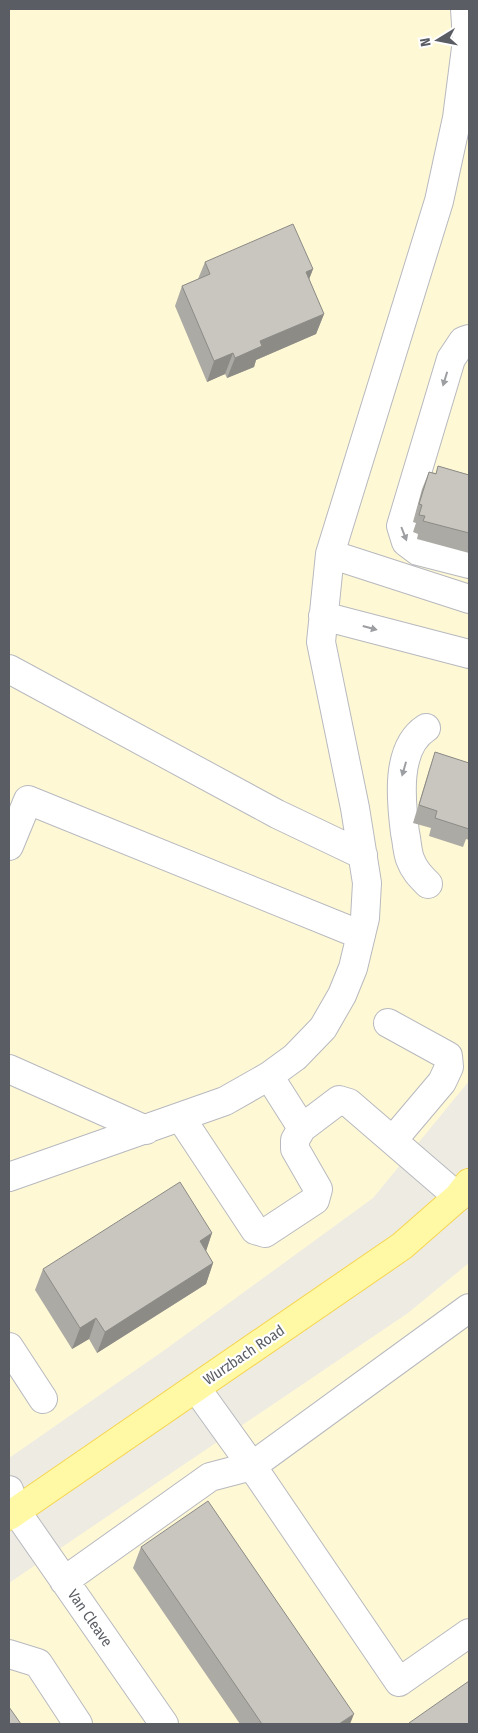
<svg xmlns="http://www.w3.org/2000/svg" width="478" height="1733" viewBox="0 0 478 1733" font-family="'Fira Sans Condensed',sans-serif">
<style>
.commercial{fill:#fff8d5}
.lines{fill:none;stroke-linecap:round;stroke-linejoin:round}
.minor-casing{stroke:#b7b9bf;stroke-width:30}
.major-casing{stroke:#f6d552;stroke-width:30}
.minor{stroke:#fff;stroke-width:28}
.major{stroke:#fff8a5;stroke-width:28}
.wall{fill:#acaaa4}
.shaded-wall{fill:#8c8b86}
.building{fill:#c8c6bf;stroke:#8c8b86}
.oneway{fill:#9c9ea1}
.labels{text-anchor:middle;stroke-width:4.5;stroke-linejoin:round;paint-order:stroke}
.street-label{font-size:15px;fill:#5a5d63;stroke:#fff}
</style>
<rect width="100%" height="100%" fill="#eeece2"/>
<!-- commercial -->
<path class="commercial" d="M9,9H469V1081L373,1198L166,1349L9,1458Z
M469,1263V1724H9V1583L408,1313Z"/>
<g class="lines">
<!-- minor casing -->
<g class="minor-casing">
<path id="minor" d="M469,339L463,341L451,359L401,526L406,542L418,551L469,564
M330,554L469,599
M323,616L469,654
M9,669L277,814L363,855
M426,728C395,748 401,801 405,833C407,841 407,851 410,859C414,870 420,876 428,884
M9,846L28,800L361,935
M388,1023L448,1056L449,1067L442,1082L393,1140
M9,1069L146,1130
M181,1118L255,1230L265,1233L315,1200L318,1189L295,1149V1140L302,1128L269,1076
M302,1128L339,1100L349,1103L458,1197
M9,1177L225,1101L269,1076L295,1057L323,1028L342,995L353,968L365,918L367,883L355,808L321,642L330,554L439,201L457,118L467,40L465,9
M9,1347L43,1399
M196,1388L252,1466L399,1682L469,1633
M9,1490L16,1511L164,1724
M64,1581L210,1477L252,1466L469,1308
M9,1654L38,1663L78,1724"/>
</g>
<!-- major casing -->
<g class="major-casing">
<path id="major" d="M9,1516L402,1246L458,1197L469,1183"/>
</g>
<!-- minor -->
<use href="#minor" class="minor"/>
<!-- major -->
<use href="#major" class="major"/>
</g>
<!-- wall -->
<path class="wall" d="M205,262L313,269L309,279L324,314L316,334L256,360L254,367L227,378L225,374L207,382L175,306L182,286L198,279Z
M438,466L469,475V553L417,539L418,534L413,532L416,523L413,522L422,489L429,472L436,473Z
M435,752L469,763V840L466,839L463,847L429,836L431,828L413,823L429,770Z
M212,1233L206,1251L213,1263L206,1284L97,1353L89,1339L72,1349L35,1290L43,1269Z
M141,1547L350,1724H240L133,1568Z"/>
<!-- shaded-wall -->
<path class="shaded-wall" d="M313,269L305,290L306,272Z
M324,314L316,334L256,360L254,367L227,378L235,358L260,341Z
M233,353L225,374L207,382L214,361Z
M212,1233L205,1254L200,1241Z
M213,1263L206,1284L97,1353L105,1332Z
M96,1318L89,1339L72,1349L80,1328Z
M354,1714L350,1724H339Z"/>
<!-- building -->
<path class="building" d="M293,224L313,269L306,272L324,314L260,341L262,346L235,358L233,353L214,361L182,286L210,274L205,262Z
M438,466L469,475V533L423,521L425,516L419,515L422,505L419,504L429,472L436,474Z
M435,752L469,763V829L435,818L437,811L419,805Z
M180,1182L212,1233L200,1241L213,1263L105,1332L96,1318L80,1328L43,1269Z
M208,1501L354,1714L339,1724H262L141,1547Z
M469,1681V1724H410L409,1723Z
M9,1707L21,1724H9Z"/>
<!-- one-way arrows -->
<defs><path id="oneway-solid" d="M-6-.8H1V-3.2L6.5 0L1 3.2V.8H-6Z" transform="scale(1.25)"/></defs>
<g class="oneway">
<use href="#oneway-solid" transform="translate(445 379) rotate(107)"/>
<use href="#oneway-solid" transform="translate(404 534) rotate(69)"/>
<use href="#oneway-solid" transform="translate(370 628) rotate(15)"/>
<use href="#oneway-solid" transform="translate(404 769) rotate(106)"/>
</g>
<g class="labels">
<!-- street labels -->
<g class="street-label">
<text transform="translate(244 1355) rotate(-34)" y="5">Wurzbach Road</text>
<text transform="translate(90 1618) rotate(55)" y="5">Van Cleave</text>
</g>
</g>
<!-- border -->
<rect width="478" height="1733" fill="none" stroke="#5a5d63" stroke-width="20"/>
<!-- north arrow -->
<g transform="translate(438 40) rotate(260)" stroke="#ffffff" stroke-width="4" paint-order="stroke">
<path d="M0-4L9 19L0 12L-9 19Z" fill="#5a5d63"/>
<text y="-8" font-size="14" font-weight="bold" text-anchor="middle" fill="#5a5d63">N</text>
</g>
</svg>
